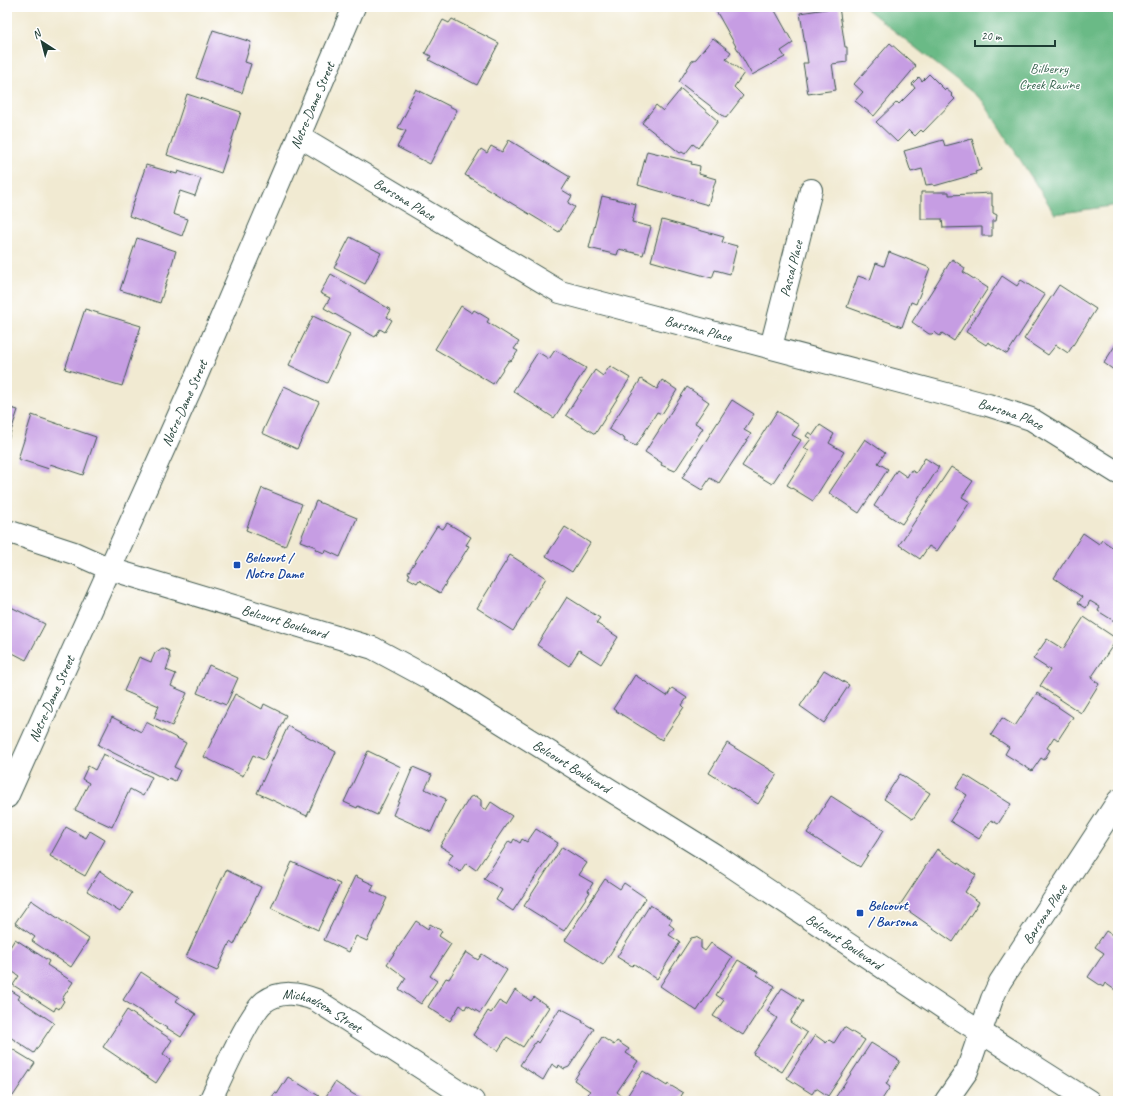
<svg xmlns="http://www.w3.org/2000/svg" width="1125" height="1108" viewBox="0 0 1125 1108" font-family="Caveat,sans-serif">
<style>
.forest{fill:#6aba86;stroke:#447c5d}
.building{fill:#c69de3}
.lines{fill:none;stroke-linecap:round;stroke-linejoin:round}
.minor-casing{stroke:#3e574c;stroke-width:24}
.minor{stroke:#fff;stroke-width:22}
.transit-dot{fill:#1a4fb4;stroke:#fff;stroke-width:1.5}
.labels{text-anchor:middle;stroke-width:3;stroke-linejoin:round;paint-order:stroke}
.park-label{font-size:14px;fill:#38644f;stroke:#fff}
.street-label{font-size:14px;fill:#1f3d34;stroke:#fff}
.transit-label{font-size:14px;font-weight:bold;fill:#164399;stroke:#fff;text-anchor:start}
</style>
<rect width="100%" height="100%" fill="#fff"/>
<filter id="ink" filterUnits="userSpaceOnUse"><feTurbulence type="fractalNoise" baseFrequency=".025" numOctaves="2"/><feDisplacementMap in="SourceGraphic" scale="8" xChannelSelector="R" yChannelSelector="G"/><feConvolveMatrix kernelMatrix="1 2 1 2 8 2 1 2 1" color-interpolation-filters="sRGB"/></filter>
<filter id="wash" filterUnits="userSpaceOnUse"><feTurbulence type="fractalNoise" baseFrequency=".012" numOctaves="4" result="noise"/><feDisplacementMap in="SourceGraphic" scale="16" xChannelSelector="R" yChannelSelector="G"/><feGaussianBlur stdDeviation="0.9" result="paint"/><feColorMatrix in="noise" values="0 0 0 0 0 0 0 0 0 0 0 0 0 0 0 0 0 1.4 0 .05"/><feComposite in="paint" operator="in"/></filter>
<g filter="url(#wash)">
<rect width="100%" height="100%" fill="#f1ead2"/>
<!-- forest -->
<path class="forest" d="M864,7H1118V205L1055,214L982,100Z"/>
<g id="blocks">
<!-- building -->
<path class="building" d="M719,7H773L793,43L781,51L785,57L752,75L715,9Z
M839,7L845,47H847V62L832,64L836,90L808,94L803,63H808L800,13Z
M452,19L499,43L477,85L429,60L431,56L425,53L443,20L449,23Z
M213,30L251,42L245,62L251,64L242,93L196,78Z
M713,38L731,52L726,59L744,73L734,87L743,96L726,118L679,82L692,61L696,59Z
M890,43L916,66L874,116L855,101L863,92L854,84Z
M929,74L945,90L946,89L952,94L951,95L955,99L923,132L921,130L915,136L909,130L897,142L876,122L897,102L899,104L915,88L912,84L919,77L922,81Z
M416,89L457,110L430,164L397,147L406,131L398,128L409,107L407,106Z
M681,89L718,121L698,148L693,144L685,154L682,152L680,153L642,123L656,105L663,111Z
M187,94L241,112L221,173L167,155Z
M972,139L981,170L975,172L976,174L934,186L933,184L926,185L922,169L911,172L904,151L943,140L945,146Z
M509,140L570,177L562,190L572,196L568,203L575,207L559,232L465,175L481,149L487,153L491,146L502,152Z
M647,151L692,162L691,164L700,166L699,174L716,179L708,205L638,185Z
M146,165L177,174L178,171L201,179L195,196L180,191L177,200L173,214L188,219L182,236L129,216Z
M921,192H949V195L992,193V206H993V213L997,215L996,221H992V236H982V227L943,228L942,219H921Z
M602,196L636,204L632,222L651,227L643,255L619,249L617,255L589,248Z
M662,220L724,237L722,242L737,246L730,274L715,270L712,278L651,261Z
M350,237L381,253L365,284L334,268Z
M137,238L176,251L160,303L120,290Z
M889,252L930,268L916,304L911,302L902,327L847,307L858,276L870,280L876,263L884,266Z
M952,259L965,268L963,272L988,288L954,341L942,333L940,336L934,332L932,334H929L912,322Z
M331,274L391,310L387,317L392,320L385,332L380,329L375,337L324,308L330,298L320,293Z
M1002,276L1017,286L1021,280L1045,295L1007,354L988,342L986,345L966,332Z
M1059,285L1096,309L1068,353L1056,345L1048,355L1024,339Z
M461,306L472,313L474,310L489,319L487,322L519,342L514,349L518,351L511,361L509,360L493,384L435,349Z
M85,309L141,326L122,386L65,369Z
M313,316L350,334L327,383L289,365Z
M1118,341V373L1104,363Z
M555,350L586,368L554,418L513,391L538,352L549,359Z
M610,366L630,378L595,434L566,415L595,370L603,376Z
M641,379L657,389L662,380L677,390L662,414L657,412L636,446L624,441L625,439L609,429Z
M284,386L319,402L297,449L262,433Z
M687,387L709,402L695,423L703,428L675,471L661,465L662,463L645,452Z
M732,400L754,414L744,430L751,434L719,483L710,478L702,490L682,478Z
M7,407L18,410L7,443Z
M777,411L799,425L792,435L801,440L772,484L742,466Z
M32,415L96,437L83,475L50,464L49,469L18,459Z
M820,425L834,434L829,443L844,452L813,501L787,485L809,451L804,448L811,439L806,436L809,432L813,435Z
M865,439L885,453L878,463L888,469L859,513L829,493Z
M925,458L939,467L902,524L874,506L897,470L907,477L911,470L916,473Z
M951,467L973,481L962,497L970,502L937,551L929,546L920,559L899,545Z
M262,488L302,504L285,546L246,530Z
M316,501L357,518L340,557L325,550L324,553L315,549L316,547L300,541Z
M447,523L471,537L466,545L469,546L440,593L419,580L417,583L408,578L410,574L408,573L437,526L443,529Z
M565,527L590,543L572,572L546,556Z
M1083,533L1099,544L1102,540L1118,551V615L1114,621L1098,611L1100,607L1090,601L1086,608L1078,603L1082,597L1054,578Z
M510,555L546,578L513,631L477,608Z
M567,597L600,618L596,623L618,637L601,664L579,650L569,666L537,645Z
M7,605L45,624L26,660L7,650Z
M1084,617L1117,639L1091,678L1099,684L1081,713L1040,686L1050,670L1033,659L1047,639L1063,649Z
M162,648L169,651L170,659L166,670L176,674L171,686L187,693L172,726L154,718L159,706L124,691L139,657L151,662L155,653Z
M209,665L238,678L226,705L197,693Z
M824,670L849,685L824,723L800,706Z
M635,675L667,696L672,688L687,698L682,705L684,707L662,740L613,709Z
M1037,693L1073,717L1058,740L1054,737L1047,748L1050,750L1044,760L1041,758L1032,771L1005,754L1009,747L991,735L1002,718L1015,726Z
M235,694L262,709L264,704L286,715L264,760L253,755L243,776L204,757Z
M112,717L141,732L146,722L186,743L174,767L180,770L175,781L169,778L167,780L98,745Z
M288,726L336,752L307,816L257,793Z
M727,743L777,774L758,804L709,773Z
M368,751L401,767L377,815L358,806L357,808L344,802Z
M103,754L152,777L143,796L130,789L112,827L75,810L89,783L82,779L88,766L95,770Z
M413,767L432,775L425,789L446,799L431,832L393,815Z
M900,774L930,793L913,819L884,799Z
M965,775L1011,804L998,824L991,820L979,839L950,821L967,795L956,788Z
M476,796L481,800V807L486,810L491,802L512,816L476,870L466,863L460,872L447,863L453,854L440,846L470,797Z
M831,796L884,830L860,867L807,833Z
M66,827L86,838L90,831L105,840L85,876L50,856Z
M536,829L558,843L513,911L496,900L502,890L484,879L509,841L512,843L514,839L520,843L522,839L527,842Z
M562,847L587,863L579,875L593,883L588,891L590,892L564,931L524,906Z
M937,849L976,875L965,892L979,902L953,942L900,905Z
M292,862L340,884L318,930L271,908Z
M226,870L261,887L234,945L230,942L217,971L186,957Z
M100,871L132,893L120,912L87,891Z
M355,876L374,885L371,891L387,898L367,941L356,936L349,952L324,940Z
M605,879L620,889L624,883L646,898L603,965L565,940Z
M31,900L89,939L71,967L32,941L35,937L15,923Z
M650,905L672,919L669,924L674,928L669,935L680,942L657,979L634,964L632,966L617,957Z
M416,921L428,929L430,924L442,931L439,936L451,944L430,976L437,981L421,1004L399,989L406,978L387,964Z
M1106,931L1114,936L1115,935L1118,937V992L1105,983L1103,987L1088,977L1104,953L1095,947Z
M696,937L701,940V948L705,951L711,943L732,957L697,1011L660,986L691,938Z
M15,939L49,961L47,965L73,982L62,999L64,1001L59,1009L56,1007L54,1011L13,985L19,976L7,968V952Z
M466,952L478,960L482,954L507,970L480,1013L467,1005L465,1009L460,1005L450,1021L428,1007L446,978L449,979Z
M738,960L758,972L757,975L775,986L743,1035L713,1016L724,1000L716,995Z
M141,972L179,997L176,1001L196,1014L181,1037L123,1000Z
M7,988L20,996L18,999L54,1023L34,1053L7,1035Z
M782,988L803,1001L790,1022L807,1033L782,1072L753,1054L777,1018L767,1011Z
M515,990L531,1001L534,997L549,1007L523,1047L507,1037L498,1051L473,1035L488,1011L491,1013L499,1001L506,1005Z
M560,1008L583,1020L582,1022L594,1029L569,1067L564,1069L559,1065L558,1068L552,1064L543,1080L520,1065L536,1041L538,1043Z
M127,1010L172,1040L163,1054L171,1060L156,1083L103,1047Z
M844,1027L865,1040L828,1096L816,1088L812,1094L787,1078L815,1035L826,1043L829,1040L834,1043Z
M602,1037L614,1045L617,1041L629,1049L626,1053L638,1061L617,1092L621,1095L617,1101H584L590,1091L574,1080Z
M871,1043L900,1061L886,1084L890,1087L881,1101H833Z
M7,1046L35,1063L13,1096L7,1092Z
M643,1071L667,1086L668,1084L683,1093L678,1101H624Z
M288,1077L319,1096L316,1101H269L275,1093L277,1094Z
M335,1082L353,1094L366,1101H323Z"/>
</g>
</g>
<g filter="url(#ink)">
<use href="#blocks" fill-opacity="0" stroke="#3e574c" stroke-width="1"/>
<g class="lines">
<!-- minor casing -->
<g class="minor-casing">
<g id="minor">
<path id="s1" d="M299,136L560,292L988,405L1031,419L1118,473"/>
<path id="s2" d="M771,347L811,190"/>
<path id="s3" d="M7,531L74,553L110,569L373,648L438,683L718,857L957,1017L1089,1101"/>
<path id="s4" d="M7,797L196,377L354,7"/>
<path id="s5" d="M210,1101C220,1080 249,1014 264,1002C281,990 298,993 316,1000L473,1101"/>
<path id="s6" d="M946,1101L967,1071L992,999L1000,982L1118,801"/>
</g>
</g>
<!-- minor -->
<use href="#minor" class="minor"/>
</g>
</g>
<!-- markers -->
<g class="transit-dot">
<rect x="233" y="561" width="8" height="8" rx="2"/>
<rect x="856" y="909" width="8" height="8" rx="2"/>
</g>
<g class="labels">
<!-- park labels -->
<g class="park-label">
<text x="1049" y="73">Bilberry<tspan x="1049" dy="16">Creek Ravine</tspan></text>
</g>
<!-- street labels -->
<g class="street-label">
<text dy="5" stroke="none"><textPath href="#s4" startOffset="756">Notre-Dame Street</textPath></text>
<text dy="5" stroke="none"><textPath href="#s1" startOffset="123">Barsona Place</textPath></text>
<text dy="5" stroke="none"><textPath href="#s2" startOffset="81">Pascal Place</textPath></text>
<text dy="5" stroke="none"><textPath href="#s1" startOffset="447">Barsona Place</textPath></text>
<text dy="5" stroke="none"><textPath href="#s4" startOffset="432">Notre-Dame Street</textPath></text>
<text dy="5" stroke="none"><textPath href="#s1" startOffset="771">Barsona Place</textPath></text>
<text dy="5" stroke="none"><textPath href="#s3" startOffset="292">Belcourt Boulevard</textPath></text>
<text dy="5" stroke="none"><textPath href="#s4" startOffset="108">Notre-Dame Street</textPath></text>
<text dy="5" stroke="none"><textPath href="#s3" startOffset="616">Belcourt Boulevard</textPath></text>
<text dy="5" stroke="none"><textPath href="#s6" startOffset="213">Barsona Place</textPath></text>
<text dy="5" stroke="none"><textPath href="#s3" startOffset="940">Belcourt Boulevard</textPath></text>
<text dy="5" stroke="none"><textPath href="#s5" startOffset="177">Michaelsem Street</textPath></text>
</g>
<!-- transit labels -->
<g class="transit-label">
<text x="245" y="562">Belcourt /<tspan x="245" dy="16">Notre Dame</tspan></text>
<text x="868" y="910">Belcourt<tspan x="868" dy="16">/ Barsona</tspan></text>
</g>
</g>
<!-- margin -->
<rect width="1125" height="1108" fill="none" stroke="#fff" stroke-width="24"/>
<!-- north arrow -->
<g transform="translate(42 42) rotate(324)" stroke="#ffffff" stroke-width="3" paint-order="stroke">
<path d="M0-3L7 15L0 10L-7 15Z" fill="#1f3d34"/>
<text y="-6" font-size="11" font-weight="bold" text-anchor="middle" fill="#1f3d34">N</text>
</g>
<!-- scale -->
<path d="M975 40v6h80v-6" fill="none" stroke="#1f3d34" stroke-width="2"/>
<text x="981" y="40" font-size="12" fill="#1f3d34" stroke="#ffffff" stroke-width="3" paint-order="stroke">20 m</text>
</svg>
